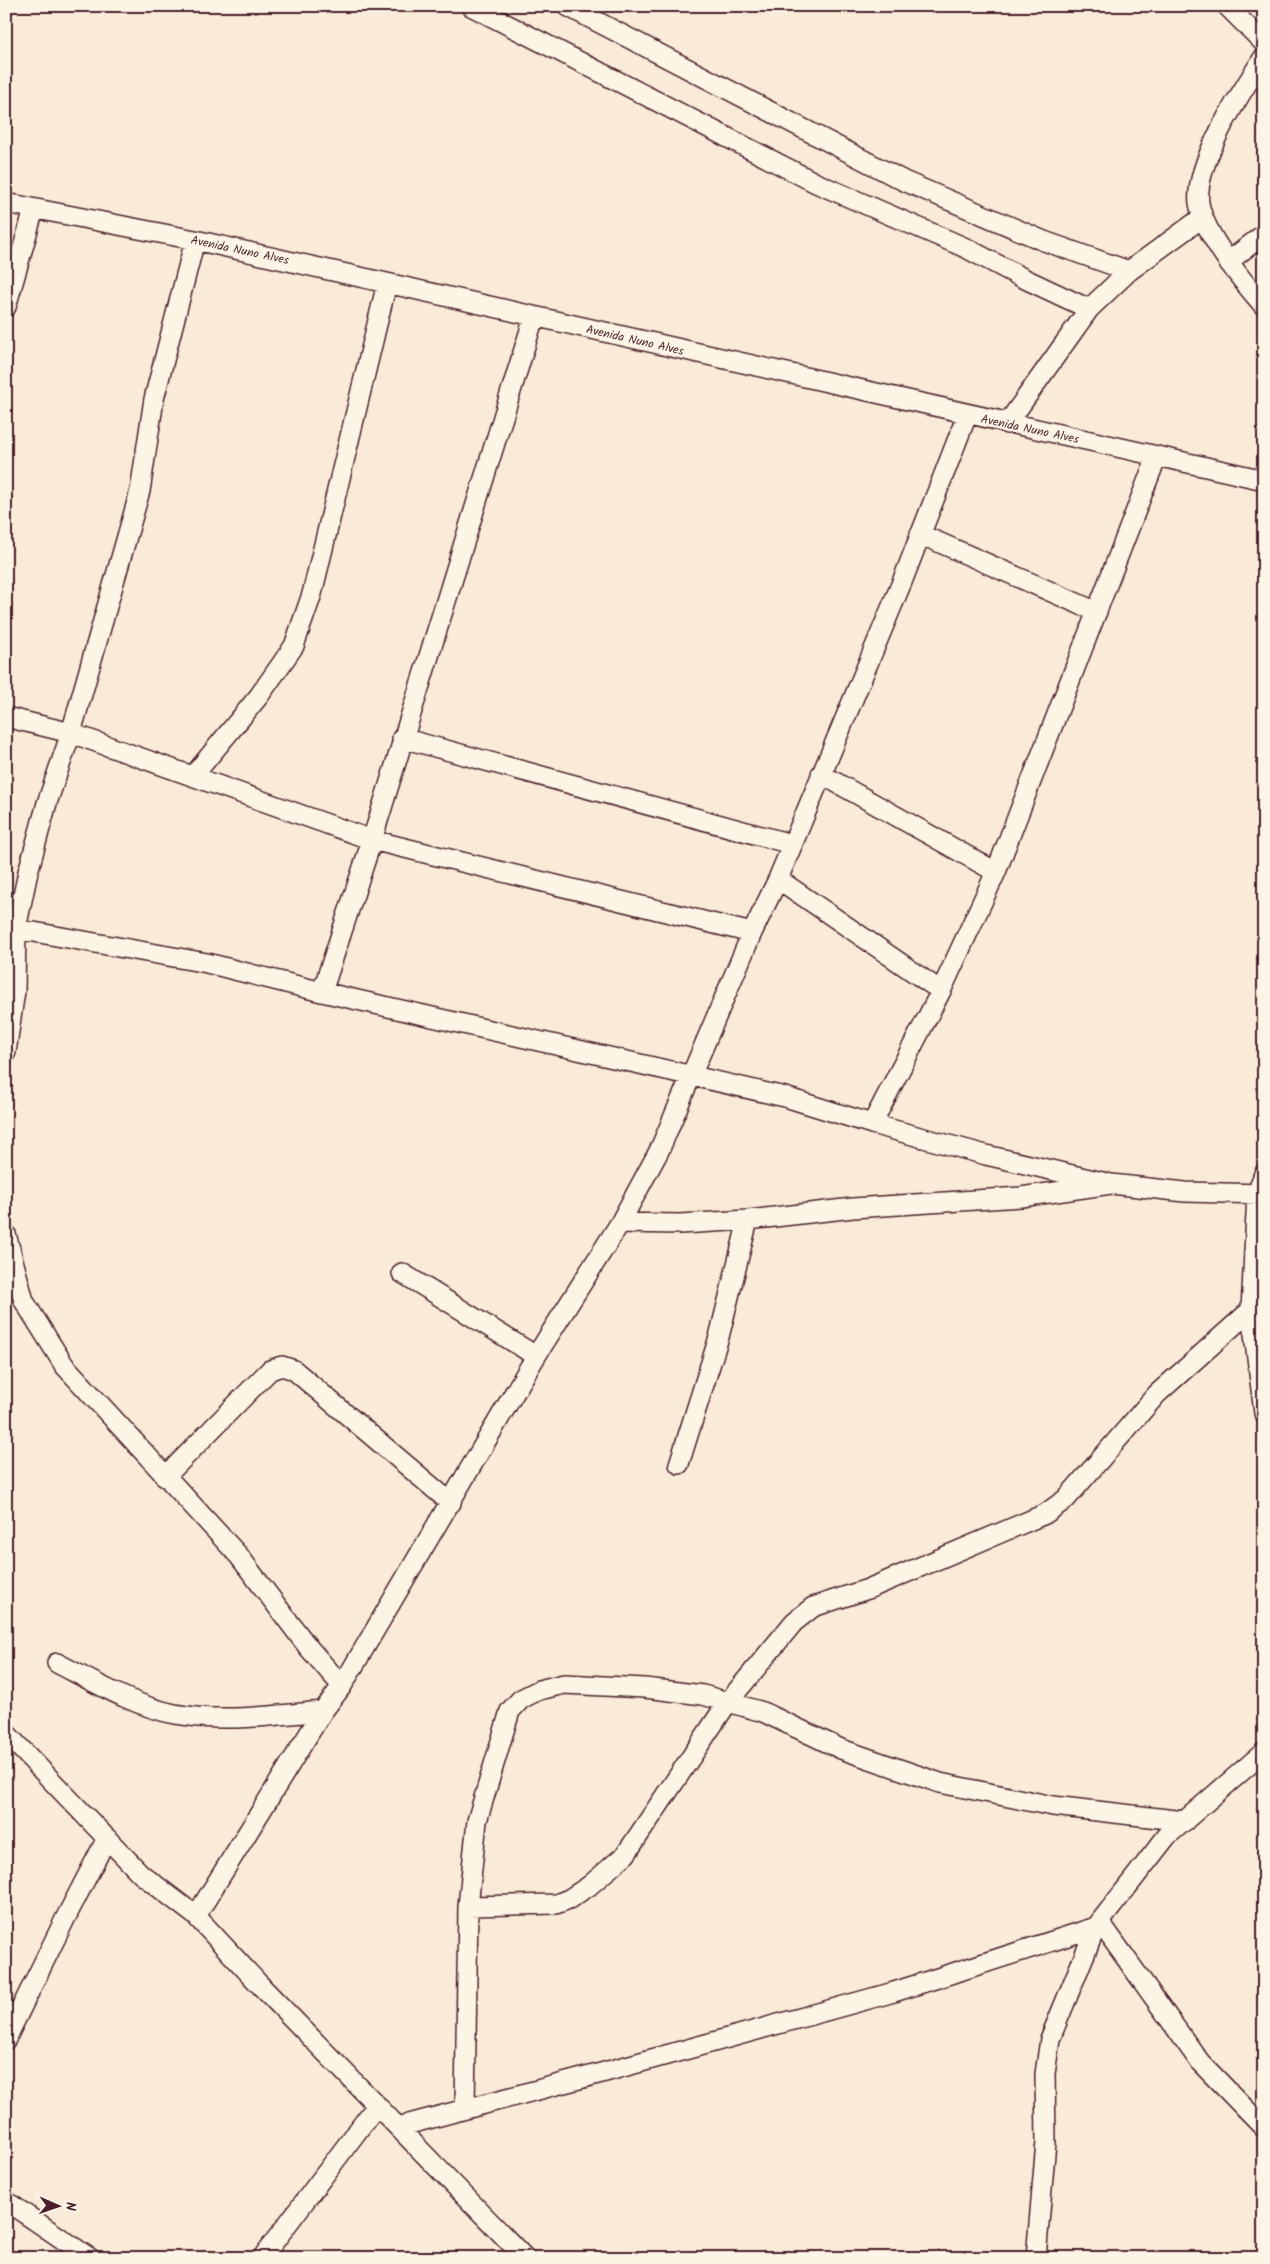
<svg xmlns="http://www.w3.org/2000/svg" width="1270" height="2264" viewBox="0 0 1270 2264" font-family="Kalam,sans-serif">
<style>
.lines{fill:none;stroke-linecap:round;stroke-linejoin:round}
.minor-casing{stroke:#4a1f2b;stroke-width:22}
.minor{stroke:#fcf5e5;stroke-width:19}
.labels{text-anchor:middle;stroke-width:4.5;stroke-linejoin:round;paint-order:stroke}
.street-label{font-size:12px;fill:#4a1f2b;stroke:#fcf5e5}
</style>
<rect width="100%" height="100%" fill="#faebd8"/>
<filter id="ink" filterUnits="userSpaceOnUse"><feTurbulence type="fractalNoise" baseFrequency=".02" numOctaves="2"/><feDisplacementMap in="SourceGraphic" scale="10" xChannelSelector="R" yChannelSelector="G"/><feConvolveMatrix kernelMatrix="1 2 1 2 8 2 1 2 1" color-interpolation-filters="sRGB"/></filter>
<g filter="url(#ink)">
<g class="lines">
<!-- minor casing -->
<g class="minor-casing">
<path id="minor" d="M471,6L816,183L966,248L1023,278L1089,309
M567,6L904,181L1044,241L1129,271
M1227,6L1264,43
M1264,57C1242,91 1194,163 1199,203C1204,234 1243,282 1264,306
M6,203L195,240L1264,480
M1228,262L1264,234
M6,307L34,209
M1007,424L1089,309L1129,271L1203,217
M920,534L1097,612
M6,717L71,733L372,840L752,933
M402,738L791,844
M821,774L996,872
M193,776L259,696L294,646L312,594L387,283
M778,879L941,991
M6,927L207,963L322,992L785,1097L872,1124L986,1155L1111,1184
M322,992L372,840L534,317
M6,1052L15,991L16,929L28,872L47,803L71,733L140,491L154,399L195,240
M872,1124L941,991L996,872L1157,456
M1264,1174L1257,1194L1251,1310L1264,1413
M620,1223L680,1224L748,1220L853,1208L1021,1197L1111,1184L1185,1192L1264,1194
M6,1234L24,1301L64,1365L239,1556L308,1647L342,1686
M402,1273L536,1356
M679,1464L719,1337L748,1220
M165,1477L270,1370L282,1366L294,1370L451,1503
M57,1663C92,1681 136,1707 175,1714C224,1723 275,1715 323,1711
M6,1733L141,1874L196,1916L260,1985L525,2258
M468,1906L556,1904L569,1899L589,1886L626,1854L728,1702L794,1622L813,1607L868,1589L1045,1514L1066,1499L1157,1394L1251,1310
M196,1916L323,1711L342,1686L536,1356L620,1223L659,1151L752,933L778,879L902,582L967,415
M1100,1922L1200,2062L1264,2128
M6,2039L65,1919L107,1838
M465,2109L468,1906L477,1821L510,1711L521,1699L539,1690L564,1684L645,1688L703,1695L763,1712L841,1749L940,1783L1053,1806L1185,1821
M398,2127L594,2075L894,1992L1096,1927
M6,2201L90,2258
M262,2258L377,2105
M1036,2258L1046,2142L1045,2074L1050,2039L1096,1927L1167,1836L1264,1752"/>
</g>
<!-- minor -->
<use href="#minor" class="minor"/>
</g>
</g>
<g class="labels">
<!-- street labels -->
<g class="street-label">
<text transform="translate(240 250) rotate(12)" y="4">Avenida Nuno Alves</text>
<text transform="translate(635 340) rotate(13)" y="4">Avenida Nuno Alves</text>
<text transform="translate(1030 429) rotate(12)" y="4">Avenida Nuno Alves</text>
</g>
</g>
<!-- margin -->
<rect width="1270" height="2264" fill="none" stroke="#fcf5e5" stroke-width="25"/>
<rect x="12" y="12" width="1245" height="2239" fill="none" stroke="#4a1f2b" stroke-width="2" filter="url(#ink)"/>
<!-- north arrow -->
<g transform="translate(58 2206) rotate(92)" stroke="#fcf5e5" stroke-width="4" paint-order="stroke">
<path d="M0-4L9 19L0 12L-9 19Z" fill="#4a1f2b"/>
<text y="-8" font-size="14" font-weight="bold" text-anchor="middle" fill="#4a1f2b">N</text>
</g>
</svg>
